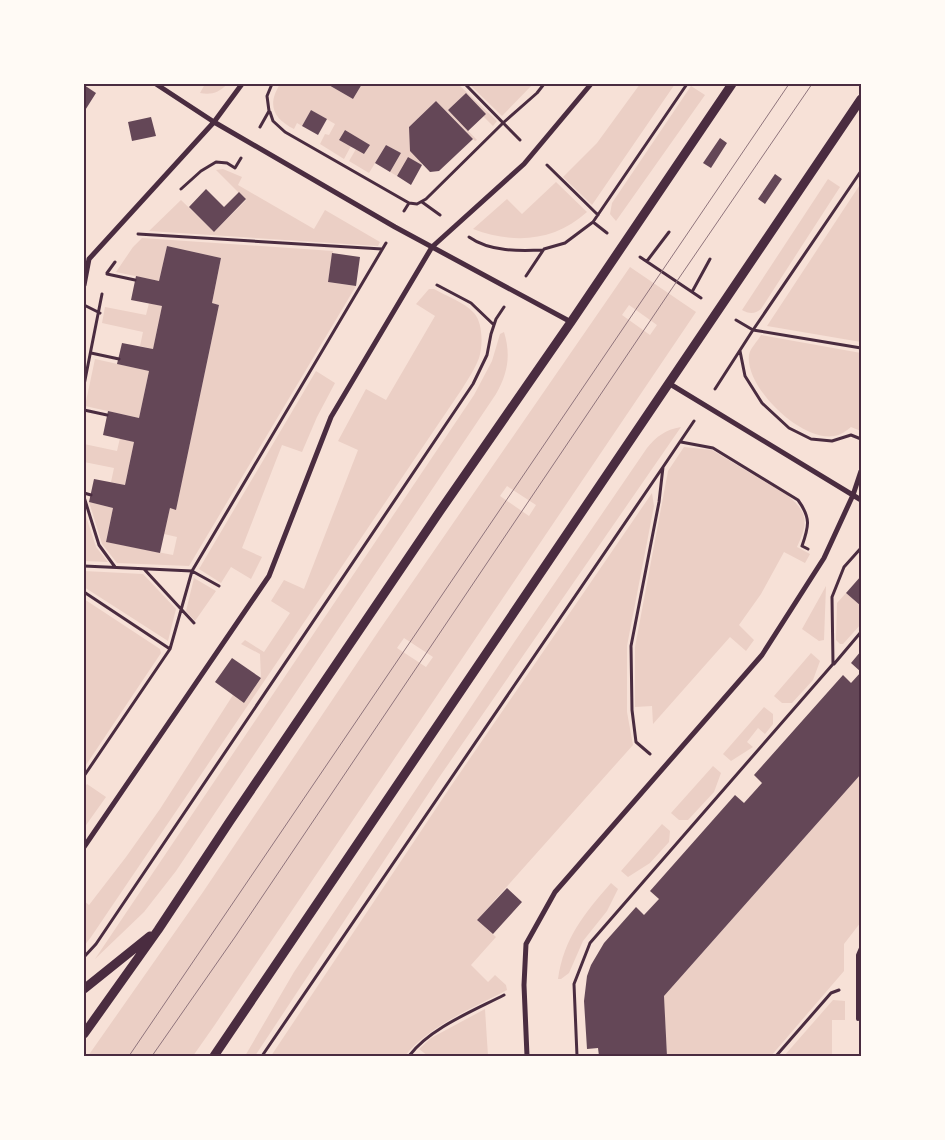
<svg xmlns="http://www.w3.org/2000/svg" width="945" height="1140" viewBox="0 0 945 1140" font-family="'Sofia Sans Condensed',sans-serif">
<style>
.green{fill:#ebcfc5;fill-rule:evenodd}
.building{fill:#644757}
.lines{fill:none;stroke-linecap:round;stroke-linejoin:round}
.path{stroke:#4a2c40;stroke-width:3}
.service{stroke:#4a2c40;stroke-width:4}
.minor{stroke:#4a2c40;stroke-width:5}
.tertiary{stroke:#4a2c40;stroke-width:9}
.tram{stroke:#8f747c;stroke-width:1}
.neatline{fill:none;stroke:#4a2c40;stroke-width:2}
</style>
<rect width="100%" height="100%" fill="#f7e1d7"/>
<!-- green -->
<path class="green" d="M205,84H227C219,93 211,95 200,93Z
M280,84H327L353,99L362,84H458L497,121L493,126L483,116L486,114L466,93L448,110L477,140L475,141L436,101L409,127L422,165L408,157L397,176L390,172L401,153L386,145L369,173L349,161L356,149L364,154L369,145L345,130L339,140L351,146L344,159L320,144L325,134L329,135L335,124L311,110L302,126L297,123L294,129C273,118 267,105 280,84Z
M469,84H533L502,116Z
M640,84H675L592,205L563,177L597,143Z
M691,86L705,95L616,221L610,214L612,203Z
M223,169L242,177L238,185L314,229L325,210L380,242L378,246L149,231L181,200L214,232L246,200L216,170Z
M828,179L840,187L761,309C755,314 749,314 742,310Z
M556,182L587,212C554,242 513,244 473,229L507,199L522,214Z
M861,183V342L767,326Z
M142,238L333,251L328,282L356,286L189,566L117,563L102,544L89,502L113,508L106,542L173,555L177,537L164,534L170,508L176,509L219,305L212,303L221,258L167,246L159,281L116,272L133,247Z
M630,267L696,312L214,1026L193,1056H88L203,892L380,629ZM629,305L657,325L650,335L622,315ZM507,486L536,505L529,516L500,496ZM404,638L433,657L426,667L397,648Z
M429,289H434C446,296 464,302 474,313C483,323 483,346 479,358C475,369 468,379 462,389L91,937L84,946V901L89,905L126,857L160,809L233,695L244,703L261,678L260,654L241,644L245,640L264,652L290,613L271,601L284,580L304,589L358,450L338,441L366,389L386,400L435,316L416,304Z
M149,303L162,306L153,349L140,346L143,332L102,323L105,307L146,315Z
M504,332C511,355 508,373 496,394L176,871L144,912L95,959L474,395L492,361L500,334Z
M761,335L861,353V431L851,427C846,431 841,435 834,436C802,442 745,388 749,355C750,348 758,341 761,335Z
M95,359L149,371L139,418L85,406Z
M316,371L335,383L317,417L302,452L282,445L242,548L262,557L251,579L231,567L221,583L199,569Z
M681,427L438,779L255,1056H245L294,972L515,641L647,448C657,436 665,430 681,427Z
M120,438L134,442L125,485L111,482L114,468L84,462V444L117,451Z
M684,447L712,450L787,495C809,513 808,523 797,547L810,554L805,563L784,552L761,594L739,625L754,640L746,651L730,637L653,724L652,706L635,707V647L668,471Z
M652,493L654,506L627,646V712L633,745L477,920L496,937L471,965L488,982L495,975L506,985L507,990C475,1007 427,1027 405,1056H271L451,786Z
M84,510L96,547L108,562L84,561Z
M84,571L143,574L176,609L168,641L84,587Z
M194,578L216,591L195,621L186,611Z
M826,586L824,640L819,641L802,629Z
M846,593L861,606V624L843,644H840L836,640L837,603Z
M84,599L160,649L161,653L84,768V663L86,661L84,658Z
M811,653L820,661L813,680L792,703H782L774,696Z
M764,707L773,714V724L765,734L758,728L747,742L753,747L731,761L723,754Z
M713,766L721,773L714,792L688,820H679L671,813Z
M861,774V922L844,944V971L771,1056H667L664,996Z
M87,784L106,797L84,828V788Z
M662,824L670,831L669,842L650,863L628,877L621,871Z
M611,883L618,889L607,911L583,941L569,973L561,979H558C564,938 584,914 611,883Z
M833,1000L845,1001V1020H832V1056H784Z
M485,1009L488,1056H428L419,1049L431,1038Z"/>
<!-- building -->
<path class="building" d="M327,84H362L353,99Z
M84,85L96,93L84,112Z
M466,93L486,114L468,131L448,110Z
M436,101L473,139L439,171L430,172L410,151L409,127Z
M311,110L327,119L318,135L302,126Z
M151,117L156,136L132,141L128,122Z
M345,130L370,145L364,154L339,140Z
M720,138L727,143L711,168L703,163Z
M386,145L401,153L390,172L375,163Z
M408,157L422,165L411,185L397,176Z
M775,174L782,179L765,204L758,199Z
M206,189L224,207L239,192L246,199L214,232L189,207Z
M167,246L221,258L212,303L219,305L176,510L170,508L160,553L106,542L113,508L89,502L94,479L125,485L134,442L103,435L108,411L139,418L149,371L117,364L122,343L153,349L162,306L131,300L136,276L159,281Z
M332,253L360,257L356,286L328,282Z
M861,576V606L846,593Z
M861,651V774L664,996L667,1056H599L598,1048L587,1049L584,1001L587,976L591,965L604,943L636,907L644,915L659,899L650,891L735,795L744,803L762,783L754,775L843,675L851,683L861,672L851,663Z
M232,658L261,678L244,703L215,682Z
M507,888L522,902L493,934L477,920Z"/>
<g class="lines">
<!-- path -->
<path class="path" d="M465,84L520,140
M270,112L273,121L285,132L409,203L417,204L426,199L503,123L537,93L544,84
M260,127L269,111L267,96L272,84
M547,165L598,215
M181,189L201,171L216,162L227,163L235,168L241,158
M422,202L440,215
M404,211L409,203
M593,222L607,233
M138,234L382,249
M469,237C490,252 520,251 543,250
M640,257L701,298
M647,261L669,232
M107,273L115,262
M107,274L135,280
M526,276L544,249L565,243L593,222L687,84
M437,285L471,303L494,325
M692,292L710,259
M84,305L100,313
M736,320L753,330L861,348
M740,351L745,376L762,403L789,428L811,439L832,441L851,435L861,439
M91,353L119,359
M84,385L102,294
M715,389L753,330L861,171
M84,410L107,415
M681,442L713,448L798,500C811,518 809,526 802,546L808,549
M84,493L91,495
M84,497L99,545L115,567
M84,566L192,571L219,586
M144,569L194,623
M84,592L170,649
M834,664L861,632
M650,754L636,742L632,710L631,646L659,502L663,467L694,421
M84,776L170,649L192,571L386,243
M84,957L96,944L473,384L487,355L491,334L496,319L504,307
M262,1056L663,467
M409,1056C430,1028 473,1011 504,995
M577,1056L574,984L590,943L833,664L832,597L844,567L861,548
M776,1056L831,993L839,990"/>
<!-- service -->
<path class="service" d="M858,1019V955L861,948"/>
<!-- minor -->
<path class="minor" d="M156,84L214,122L395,227L571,322
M84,285L89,259L214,122L242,84
M670,384L861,500
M84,847L269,576L331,417L432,247L524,164L591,84
M527,1056L524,985L526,944L555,892L762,655L824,558L853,495L861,471"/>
<!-- tertiary -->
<path class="tertiary" d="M84,989L150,936
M84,1034L158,930L230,821L440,511L571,322L732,84
M214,1056L861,99"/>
<!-- tram -->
<path class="tram" d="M129,1056L789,84
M152,1056L235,937L677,281L812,84"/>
</g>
<!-- border -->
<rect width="945" height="1140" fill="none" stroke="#fffaf5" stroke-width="170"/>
<rect x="85" y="85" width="775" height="970" class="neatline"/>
</svg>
